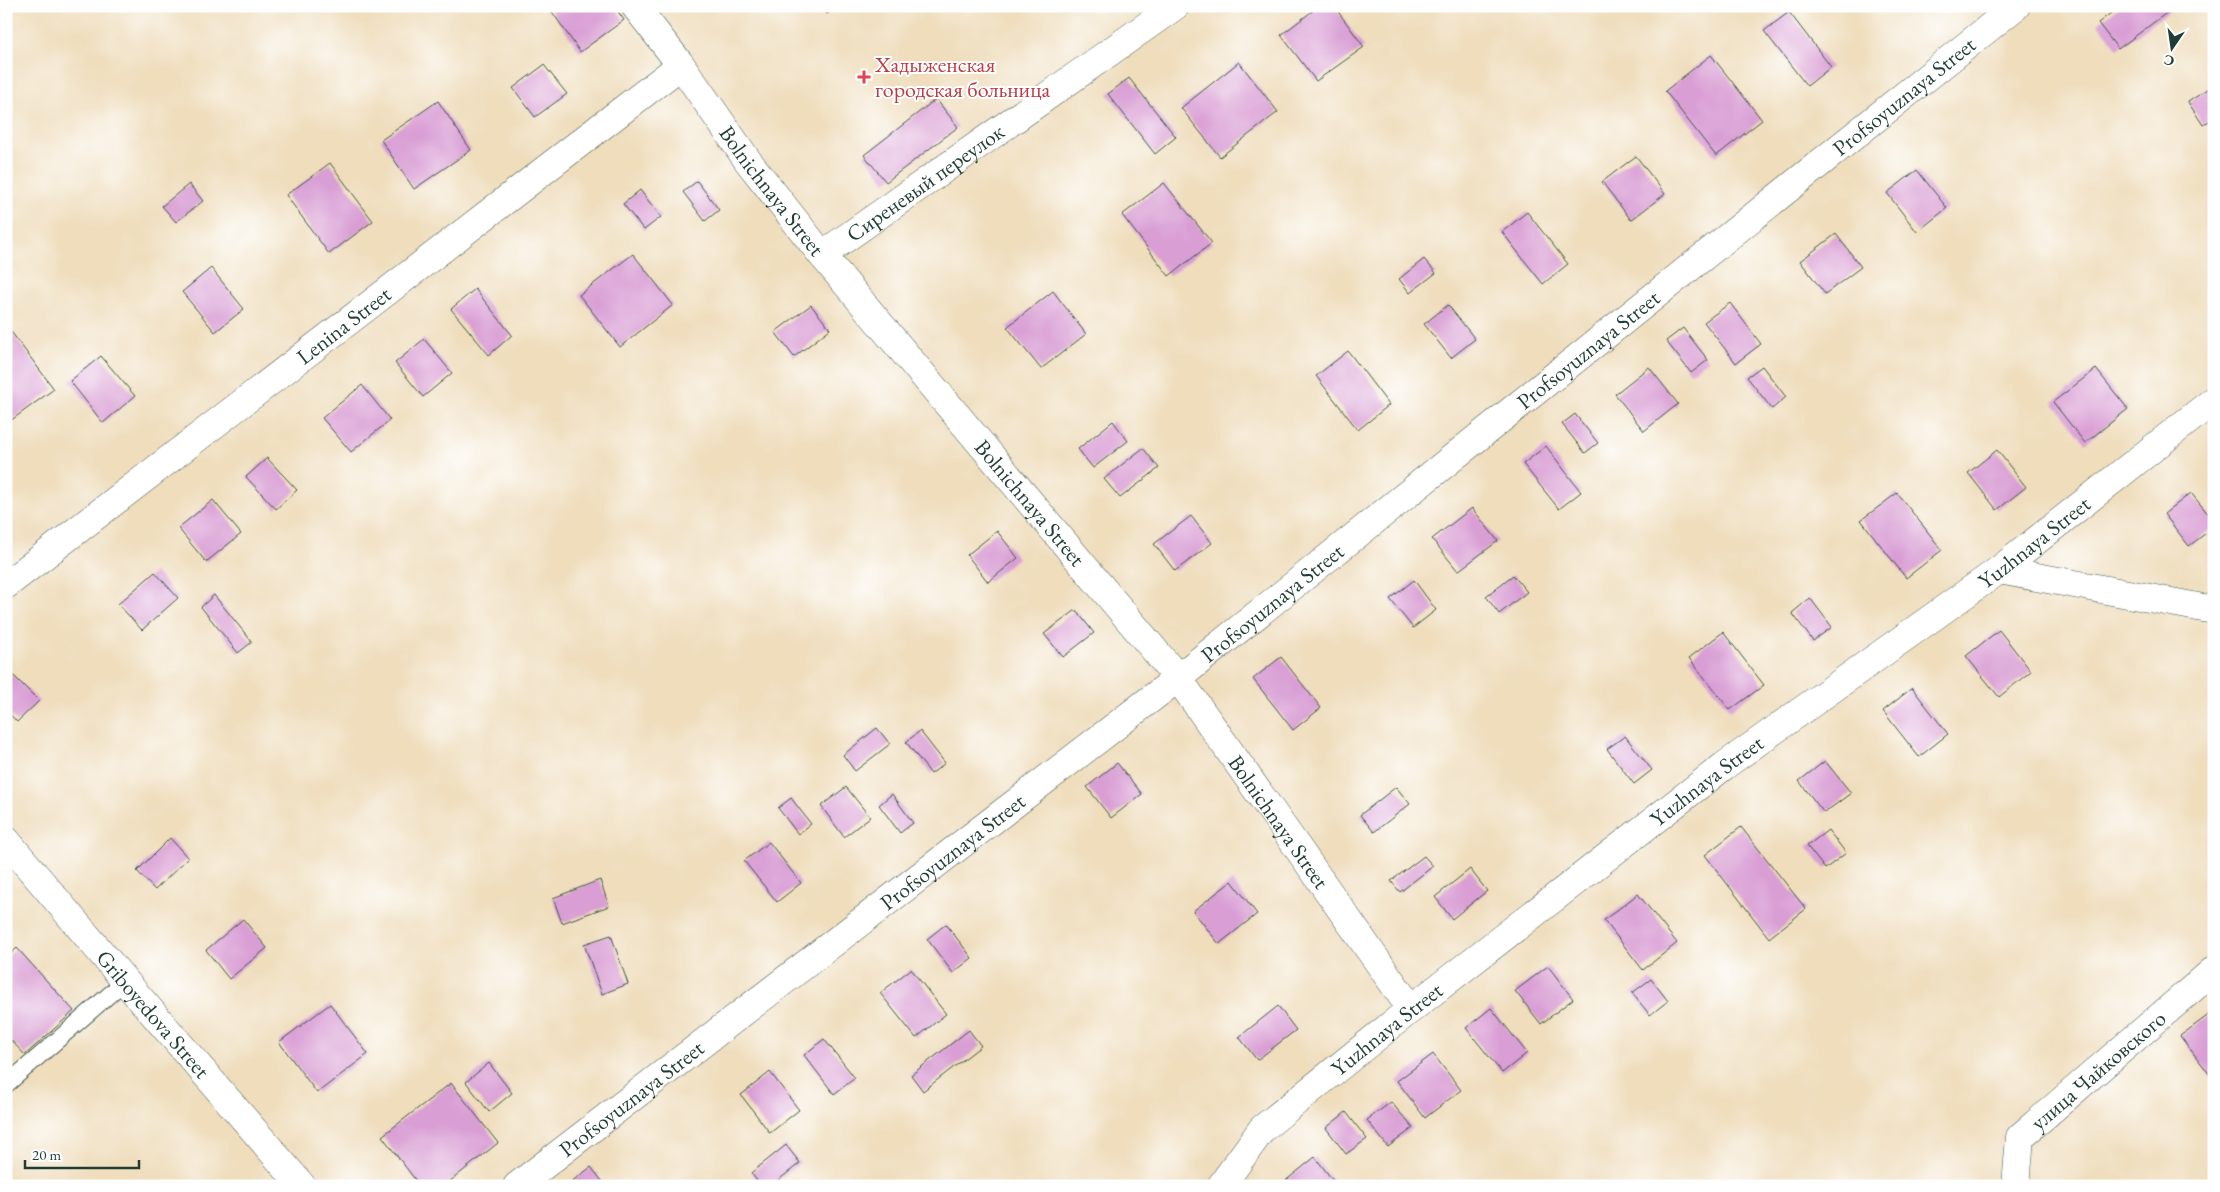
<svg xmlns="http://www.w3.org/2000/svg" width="2220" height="1192" viewBox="0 0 2220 1192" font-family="'EB Garamond',serif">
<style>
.building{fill:#d99ed4}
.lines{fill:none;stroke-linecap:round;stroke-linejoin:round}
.service-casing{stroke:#3e5548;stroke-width:18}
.minor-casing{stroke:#3e5548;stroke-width:29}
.service{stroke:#fff;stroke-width:16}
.minor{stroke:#fff;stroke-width:28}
.health-dot{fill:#e0444e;stroke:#fff;stroke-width:2}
.labels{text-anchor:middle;stroke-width:4;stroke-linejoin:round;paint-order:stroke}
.health-label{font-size:22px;fill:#be3a42;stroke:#fff;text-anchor:start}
.street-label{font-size:22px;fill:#1f3d34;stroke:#fff}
</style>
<rect width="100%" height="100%" fill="#fff"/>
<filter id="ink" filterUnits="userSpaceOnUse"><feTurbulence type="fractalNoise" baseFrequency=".02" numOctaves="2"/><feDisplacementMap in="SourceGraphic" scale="10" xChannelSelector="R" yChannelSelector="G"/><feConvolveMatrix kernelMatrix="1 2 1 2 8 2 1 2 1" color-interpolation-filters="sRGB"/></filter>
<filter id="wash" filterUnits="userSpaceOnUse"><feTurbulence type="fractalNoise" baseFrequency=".0096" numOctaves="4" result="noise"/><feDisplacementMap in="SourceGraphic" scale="20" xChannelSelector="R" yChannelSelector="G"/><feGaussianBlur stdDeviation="1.12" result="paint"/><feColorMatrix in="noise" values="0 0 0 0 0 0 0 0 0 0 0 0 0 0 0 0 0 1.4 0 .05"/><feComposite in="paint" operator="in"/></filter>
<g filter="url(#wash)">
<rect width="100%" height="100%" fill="#efddbc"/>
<g id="blocks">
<!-- building -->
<path class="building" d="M548,6H614L624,20L580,52Z
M822,6H837L827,14Z
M1319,6H1334L1364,47L1316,81L1281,35Z
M2120,6H2165L2169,11L2118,49L2098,23Z
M1789,12L1831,67L1807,86L1764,31Z
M1711,55L1762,120L1716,156L1665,91Z
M1239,62L1278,112L1220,157L1181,108Z
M544,65L567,94L535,117L513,88Z
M1129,78L1176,137L1155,154L1108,94Z
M2214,85V118L2203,125L2188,102Z
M936,99L958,127L886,182L864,155Z
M438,101L471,150L414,189L381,140Z
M1636,156L1665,194L1631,220L1602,182Z
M330,163L373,221L329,254L286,195Z
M1917,170L1947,208L1917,232L1887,193Z
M697,181L719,210L705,221L683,192Z
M1164,183L1212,243L1169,276L1122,215Z
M189,184L203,201L176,222L162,206Z
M640,190L661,217L644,230L623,204Z
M1527,212L1568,264L1543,284L1502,232Z
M1836,234L1861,267L1825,294L1800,261Z
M633,254L673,305L620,347L579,295Z
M1424,259L1436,273L1410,293L1399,279Z
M211,268L244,309L215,332L182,292Z
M475,289L512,335L489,355L451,309Z
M1053,291L1086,334L1041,369L1007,327Z
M1730,303L1761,344L1736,363L1704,322Z
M811,305L830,329L794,357L775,332Z
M1448,305L1475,339L1451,358L1424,324Z
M1683,328L1708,360L1691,373L1666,341Z
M9,329L54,389L6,424V331Z
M424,339L452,373L423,397L395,363Z
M1348,351L1389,405L1358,430L1316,376Z
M101,356L135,396L103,423L70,381Z
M1762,366L1786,397L1772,409L1747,377Z
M1649,367L1678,404L1644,431L1615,394Z
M2096,369L2128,409L2085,443L2053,402Z
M362,385L390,420L351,452L322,418Z
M1575,414L1598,443L1585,453L1562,424Z
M1113,421L1128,441L1093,468L1078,449Z
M1546,446L1581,492L1559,509L1523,464Z
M1143,448L1159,468L1120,498L1104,479Z
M1997,450L2026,487L1997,510L1968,473Z
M267,458L297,490L276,509L246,477Z
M1897,493L1942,550L1906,578L1861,520Z
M2191,493L2214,521V527L2189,546L2164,514Z
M213,500L241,534L206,562L178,528Z
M1472,508L1498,541L1458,571L1432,539Z
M1191,516L1212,543L1175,571L1154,544Z
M997,531L1018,558L988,582L967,555Z
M155,572L178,598L142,630L118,604Z
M1513,575L1527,592L1499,614L1486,596Z
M1414,580L1436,610L1413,628L1390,599Z
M214,595L252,642L238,653L201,607Z
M1810,598L1832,627L1813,641L1792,613Z
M1076,610L1094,633L1063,657L1044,634Z
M1999,630L2031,671L1999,697L1966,656Z
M1723,632L1764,685L1730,710L1689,658Z
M1281,657L1321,708L1293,730L1253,679Z
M6,668L39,701L17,722L6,710Z
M1912,688L1948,734L1919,757L1883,711Z
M877,728L890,744L855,771L843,755Z
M920,731L945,763L931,774L906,742Z
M1625,736L1652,770L1634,784L1607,749Z
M1825,761L1851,793L1824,813L1799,781Z
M1117,763L1142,794L1111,818L1087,787Z
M846,787L870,817L844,837L821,806Z
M1396,787L1410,804L1374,832L1360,815Z
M892,794L913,823L900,833L879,805Z
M791,798L811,824L798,834L778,808Z
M1741,827L1806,909L1769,938L1705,855Z
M1828,830L1846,853L1825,869L1807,846Z
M170,838L188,858L155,890L137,871Z
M769,842L801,883L777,902L744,861Z
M1424,856L1433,866L1400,892L1391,881Z
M1470,869L1487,891L1452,919L1435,897Z
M600,880L609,906L562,923L553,898Z
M1232,881L1257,914L1219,944L1193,911Z
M1638,894L1677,943L1643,970L1604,920Z
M243,919L267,948L229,979L206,950Z
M946,924L972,958L953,973L927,939Z
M611,935L628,984L602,994L584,944Z
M17,948L74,1011L25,1055L6,1035V958Z
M1548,966L1573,999L1541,1024L1515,991Z
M911,969L946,1014L916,1038L880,993Z
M1651,979L1668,1001L1650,1015L1632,993Z
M330,1004L368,1054L317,1093L279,1042Z
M1278,1006L1296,1030L1257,1060L1239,1037Z
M1491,1008L1527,1053L1502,1073L1466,1028Z
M2214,1011V1080L2180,1036Z
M969,1030L981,1046L923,1091L911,1075Z
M824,1039L855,1078L834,1094L804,1055Z
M1433,1054L1461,1090L1425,1118L1397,1081Z
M489,1063L512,1093L489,1112L466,1082Z
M770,1072L799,1110L770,1133L741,1095Z
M451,1083L498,1143L444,1186H420L382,1136Z
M1391,1102L1413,1128L1388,1147L1367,1120Z
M1346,1112L1367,1139L1346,1154L1326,1128Z
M786,1145L800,1163L771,1186H761L751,1173Z
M1315,1157L1337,1186H1287L1284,1182Z
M591,1167L606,1186H574L571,1182Z"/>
</g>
</g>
<g filter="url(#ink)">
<use href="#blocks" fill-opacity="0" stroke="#3e5548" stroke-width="1"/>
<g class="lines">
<!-- service casing -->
<g class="service-casing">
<path id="service" d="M6,1085L125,981"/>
</g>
<!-- minor casing -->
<g class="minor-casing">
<g id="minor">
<path id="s1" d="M635,6L681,65L748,161L822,255L1178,678L1411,1009"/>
<path id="s2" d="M822,255L1175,6"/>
<path d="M1999,570L2214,610"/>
<path id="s3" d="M6,585L681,65"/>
<path id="s4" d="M6,840L125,981L302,1186"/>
<path id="s5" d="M517,1186L1178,678L2016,6"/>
<path id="s6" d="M1221,1186L1262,1129L1411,1009L1724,766L1999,570L2214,400"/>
<path id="s7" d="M2016,1186L2020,1137L2214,970"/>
</g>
</g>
<!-- service -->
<use href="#service" class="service"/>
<!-- minor -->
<use href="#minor" class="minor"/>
</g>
</g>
<!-- markers -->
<path class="health-dot" d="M861.5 69.5h5v5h5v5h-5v5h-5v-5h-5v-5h5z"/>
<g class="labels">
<!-- health labels -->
<g class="health-label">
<text x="875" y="72">Хадыженская<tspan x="875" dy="25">городская больница</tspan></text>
</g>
<!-- street labels -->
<g class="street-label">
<text dy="8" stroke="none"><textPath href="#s5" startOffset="1764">Profsoyuznaya Street</textPath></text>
<text dy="8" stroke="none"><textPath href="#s2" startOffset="126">Сиреневый переулок</textPath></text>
<text dy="8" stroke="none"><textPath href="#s1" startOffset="230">Bolnichnaya Street</textPath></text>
<text dy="8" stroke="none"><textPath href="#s3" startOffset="426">Lenina Street</textPath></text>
<text dy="8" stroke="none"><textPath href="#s5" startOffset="1359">Profsoyuznaya Street</textPath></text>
<text dy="8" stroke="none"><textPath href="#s1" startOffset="635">Bolnichnaya Street</textPath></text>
<text dy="8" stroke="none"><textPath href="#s6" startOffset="1040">Yuzhnaya Street</textPath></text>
<text dy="8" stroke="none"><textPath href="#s5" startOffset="954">Profsoyuznaya Street</textPath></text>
<text dy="8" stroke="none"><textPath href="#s6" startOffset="635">Yuzhnaya Street</textPath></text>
<text dy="8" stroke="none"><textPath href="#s1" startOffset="1040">Bolnichnaya Street</textPath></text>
<text dy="8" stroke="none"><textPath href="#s5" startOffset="549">Profsoyuznaya Street</textPath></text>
<text dy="8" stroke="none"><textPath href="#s4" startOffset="228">Griboyedova Street</textPath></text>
<text dy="8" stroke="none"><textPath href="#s6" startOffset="230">Yuzhnaya Street</textPath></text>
<text dy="8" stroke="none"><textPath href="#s7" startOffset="152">улица Чайковского</textPath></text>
<text dy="8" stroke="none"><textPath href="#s5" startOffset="144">Profsoyuznaya Street</textPath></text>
</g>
</g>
<!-- margin -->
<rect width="2220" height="1192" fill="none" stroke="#fff" stroke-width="25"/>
<!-- north arrow -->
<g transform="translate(2172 48) rotate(193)" stroke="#ffffff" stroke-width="4" paint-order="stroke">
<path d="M0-4L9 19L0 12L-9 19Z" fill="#1f3d34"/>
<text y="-8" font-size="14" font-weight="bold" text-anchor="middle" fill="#1f3d34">С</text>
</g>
<!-- scale -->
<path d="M25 1160v8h114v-8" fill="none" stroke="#1f3d34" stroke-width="2.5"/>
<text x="32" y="1160" font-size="15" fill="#1f3d34" stroke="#ffffff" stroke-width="4" paint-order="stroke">20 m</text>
</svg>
